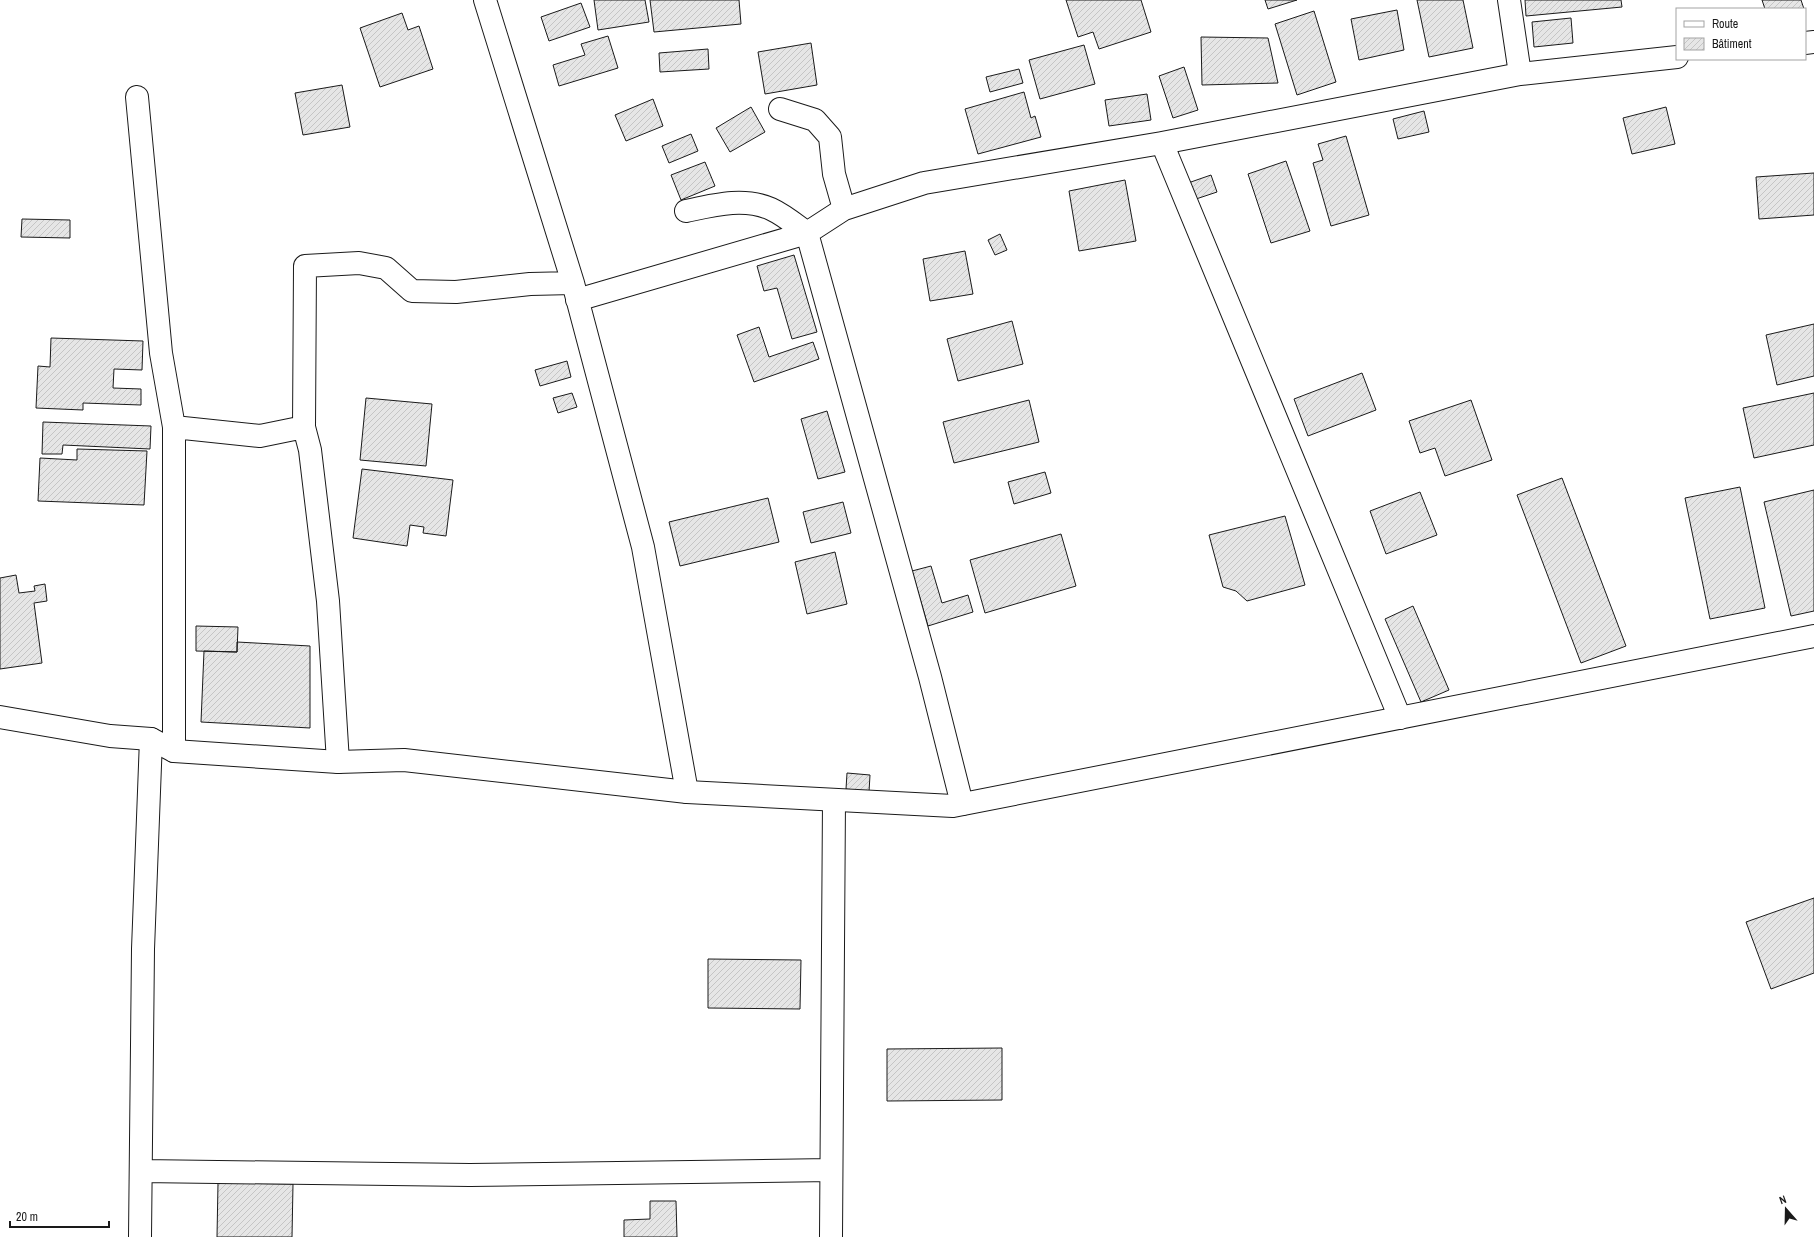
<svg xmlns="http://www.w3.org/2000/svg" width="1814" height="1237" viewBox="0 0 1814 1237" font-family="'Archivo Narrow',sans-serif">
<style>
.building{fill:url(#building-hatch);stroke:#1a1a1a}
.lines{fill:none;stroke-linecap:round;stroke-linejoin:round}
.street-casing{stroke:#1a1a1a;stroke-width:24}
.secondary-casing{stroke:#1a1a1a;stroke-width:24}
.street{stroke:#fff;stroke-width:22}
.secondary{stroke:#fff;stroke-width:22}
</style>
<defs>
<pattern id="building-hatch" width="6" height="6" patternUnits="userSpaceOnUse"><rect width="6" height="6" fill="#e6e6e6"/><path d="M-1 1l2-2M0 6l6-6M5 7l2-2" fill="none" stroke="#c5c5c5"/></pattern>
</defs>
<rect width="100%" height="100%" fill="#fff"/>
<!-- building -->
<path class="building" d="M594,0H645L649,22L598,30Z
M650,0H739L741,24L654,32Z
M1066,0H1141L1151,32L1099,49L1093,32L1078,37Z
M1265,0H1297L1268,9Z
M1417,0H1463L1473,48L1429,57Z
M1525,0H1621L1622,7L1526,16Z
M1762,0H1801L1804,9H1765Z
M581,3L590,27L549,41L541,17Z
M1397,10L1404,50L1359,60L1351,19Z
M1314,11L1336,82L1297,95L1275,24Z
M402,13L408,30L419,26L433,69L380,87L360,28Z
M1571,18L1573,43L1534,47L1532,22Z
M608,36L618,68L559,86L553,65L585,55L581,44Z
M1201,37L1268,38L1278,83L1202,85Z
M811,43L817,85L765,94L758,52Z
M1084,45L1095,84L1040,99L1029,60Z
M708,49L709,69L660,72L659,53Z
M1184,67L1198,110L1173,118L1159,76Z
M1019,69L1023,83L990,92L986,77Z
M342,85L350,127L303,135L295,93Z
M1024,92L1031,118L1035,116L1041,137L978,154L965,109Z
M1147,94L1151,120L1109,126L1105,100Z
M653,99L663,126L626,141L615,115Z
M751,107L765,132L730,152L716,128Z
M1666,107L1675,144L1632,154L1623,118Z
M1424,111L1429,132L1398,139L1393,119Z
M691,134L698,151L669,163L662,146Z
M1346,136L1369,215L1331,226L1313,163L1323,160L1318,144Z
M1286,161L1310,231L1271,243L1248,174Z
M705,162L715,186L681,200L671,175Z
M1814,173V215L1759,219L1756,177Z
M1211,175L1217,192L1193,200L1188,183Z
M1125,180L1136,241L1079,251L1069,191Z
M22,219L70,220V238L21,237Z
M1000,234L1007,250L995,255L988,240Z
M965,251L973,294L930,301L923,259Z
M794,255L817,332L792,339L777,288L764,291L757,266Z
M1012,321L1023,364L958,381L947,339Z
M1814,324V376L1777,385L1766,335Z
M759,327L769,357L813,342L819,359L754,382L737,335Z
M51,338L143,341L142,370L114,369L113,388L141,389V405L83,403V410L36,408L38,366L50,367Z
M567,361L571,377L540,386L535,370Z
M1362,373L1376,410L1308,436L1294,399Z
M572,393L577,407L558,413L553,398Z
M1814,393V445L1754,458L1743,408Z
M366,398L432,404L426,466L360,460Z
M1029,400L1039,442L954,463L943,422Z
M1471,400L1492,460L1445,476L1435,448L1420,453L1409,421Z
M827,411L845,472L818,479L801,419Z
M43,422L151,426L150,449L63,445L62,454H42Z
M77,449L147,451L144,505L38,501L40,458L77,460Z
M362,469L453,480L446,536L423,533L424,527L410,525L407,546L353,538Z
M1045,472L1051,493L1014,504L1008,482Z
M1562,478L1626,646L1581,663L1517,495Z
M1740,487L1765,608L1710,619L1685,498Z
M1814,490V611L1791,616L1764,502Z
M1420,492L1437,535L1386,554L1370,511Z
M768,498L779,542L680,566L669,522Z
M843,502L851,533L811,543L803,512Z
M1285,516L1305,585L1247,601L1236,591L1223,587L1209,535Z
M1061,534L1076,586L985,613L970,560Z
M835,552L847,604L807,614L795,562Z
M931,566L942,603L968,595L973,612L928,626L912,571Z
M16,575L19,593L35,591L34,586L45,584L47,601L34,603L42,663L0,669V578Z
M1413,606L1449,690L1421,702L1385,619Z
M196,626L238,627L237,652L196,651Z
M237,642L310,646V728L201,722L204,651L237,652Z
M847,773L870,775L869,792L846,789Z
M1814,898V973L1771,989L1746,922Z
M708,959L801,960L800,1009L708,1008Z
M1002,1048V1100L887,1101V1049Z
M218,1183L293,1184L292,1237H217Z
M650,1201H676L677,1237H624V1220L650,1219Z"/>
<g class="lines">
<!-- street casing -->
<g class="street-casing">
<path id="street" d="M485,0L573,283L643,547L687,792
M1509,0L1520,74
M1805,43L1814,42
M137,97L161,353L174,427V751
M780,109L815,120L830,137L834,174L844,209
M1162,143L1400,718
M686,211C714,205 744,197 771,209C784,215 796,225 807,233L930,677L962,804
M577,300L807,233L844,209L924,183L1162,143L1520,74L1677,57
M174,427L260,436L304,427
M338,762L328,601L310,450L304,427L305,266L359,263L386,268L412,291L456,292L530,284L573,283
M141,1171L470,1175L831,1170
M140,1237L143,949L151,739
M831,1237L834,801"/>
</g>
<!-- secondary casing -->
<g class="secondary-casing">
<path id="secondary" d="M0,717L110,736L151,739L174,751L338,762L404,760L687,792L953,806L1814,636"/>
</g>
<!-- street -->
<use href="#street" class="street"/>
<!-- secondary -->
<use href="#secondary" class="secondary"/>
</g>
<!-- legend -->
<rect x="1676" y="8" width="130" height="52" fill="#ffffff" stroke="#a3a3a3"/>
<rect x="1684" y="21" width="20" height="6" fill="#ffffff" stroke="#a3a3a3"/>
<text x="1712" y="28" font-size="12" fill="#1a1a1a">Route</text>
<rect x="1684" y="38" width="20" height="12" fill="url(#building-hatch)" stroke="#a3a3a3"/>
<text x="1712" y="48" font-size="12" fill="#1a1a1a">Bâtiment</text>
<!-- north arrow -->
<g transform="translate(1786 1209) rotate(340)" stroke="#ffffff" stroke-width="3" paint-order="stroke">
<path d="M0-3L7 15L0 10L-7 15Z" fill="#1a1a1a"/>
<text y="-6" font-size="11" font-weight="bold" text-anchor="middle" fill="#1a1a1a">N</text>
</g>
<!-- scale -->
<path d="M10 1221v6h99v-6" fill="none" stroke="#1a1a1a" stroke-width="2"/>
<text x="16" y="1221" font-size="12" fill="#1a1a1a" stroke="#ffffff" stroke-width="3" paint-order="stroke">20 m</text>
</svg>
